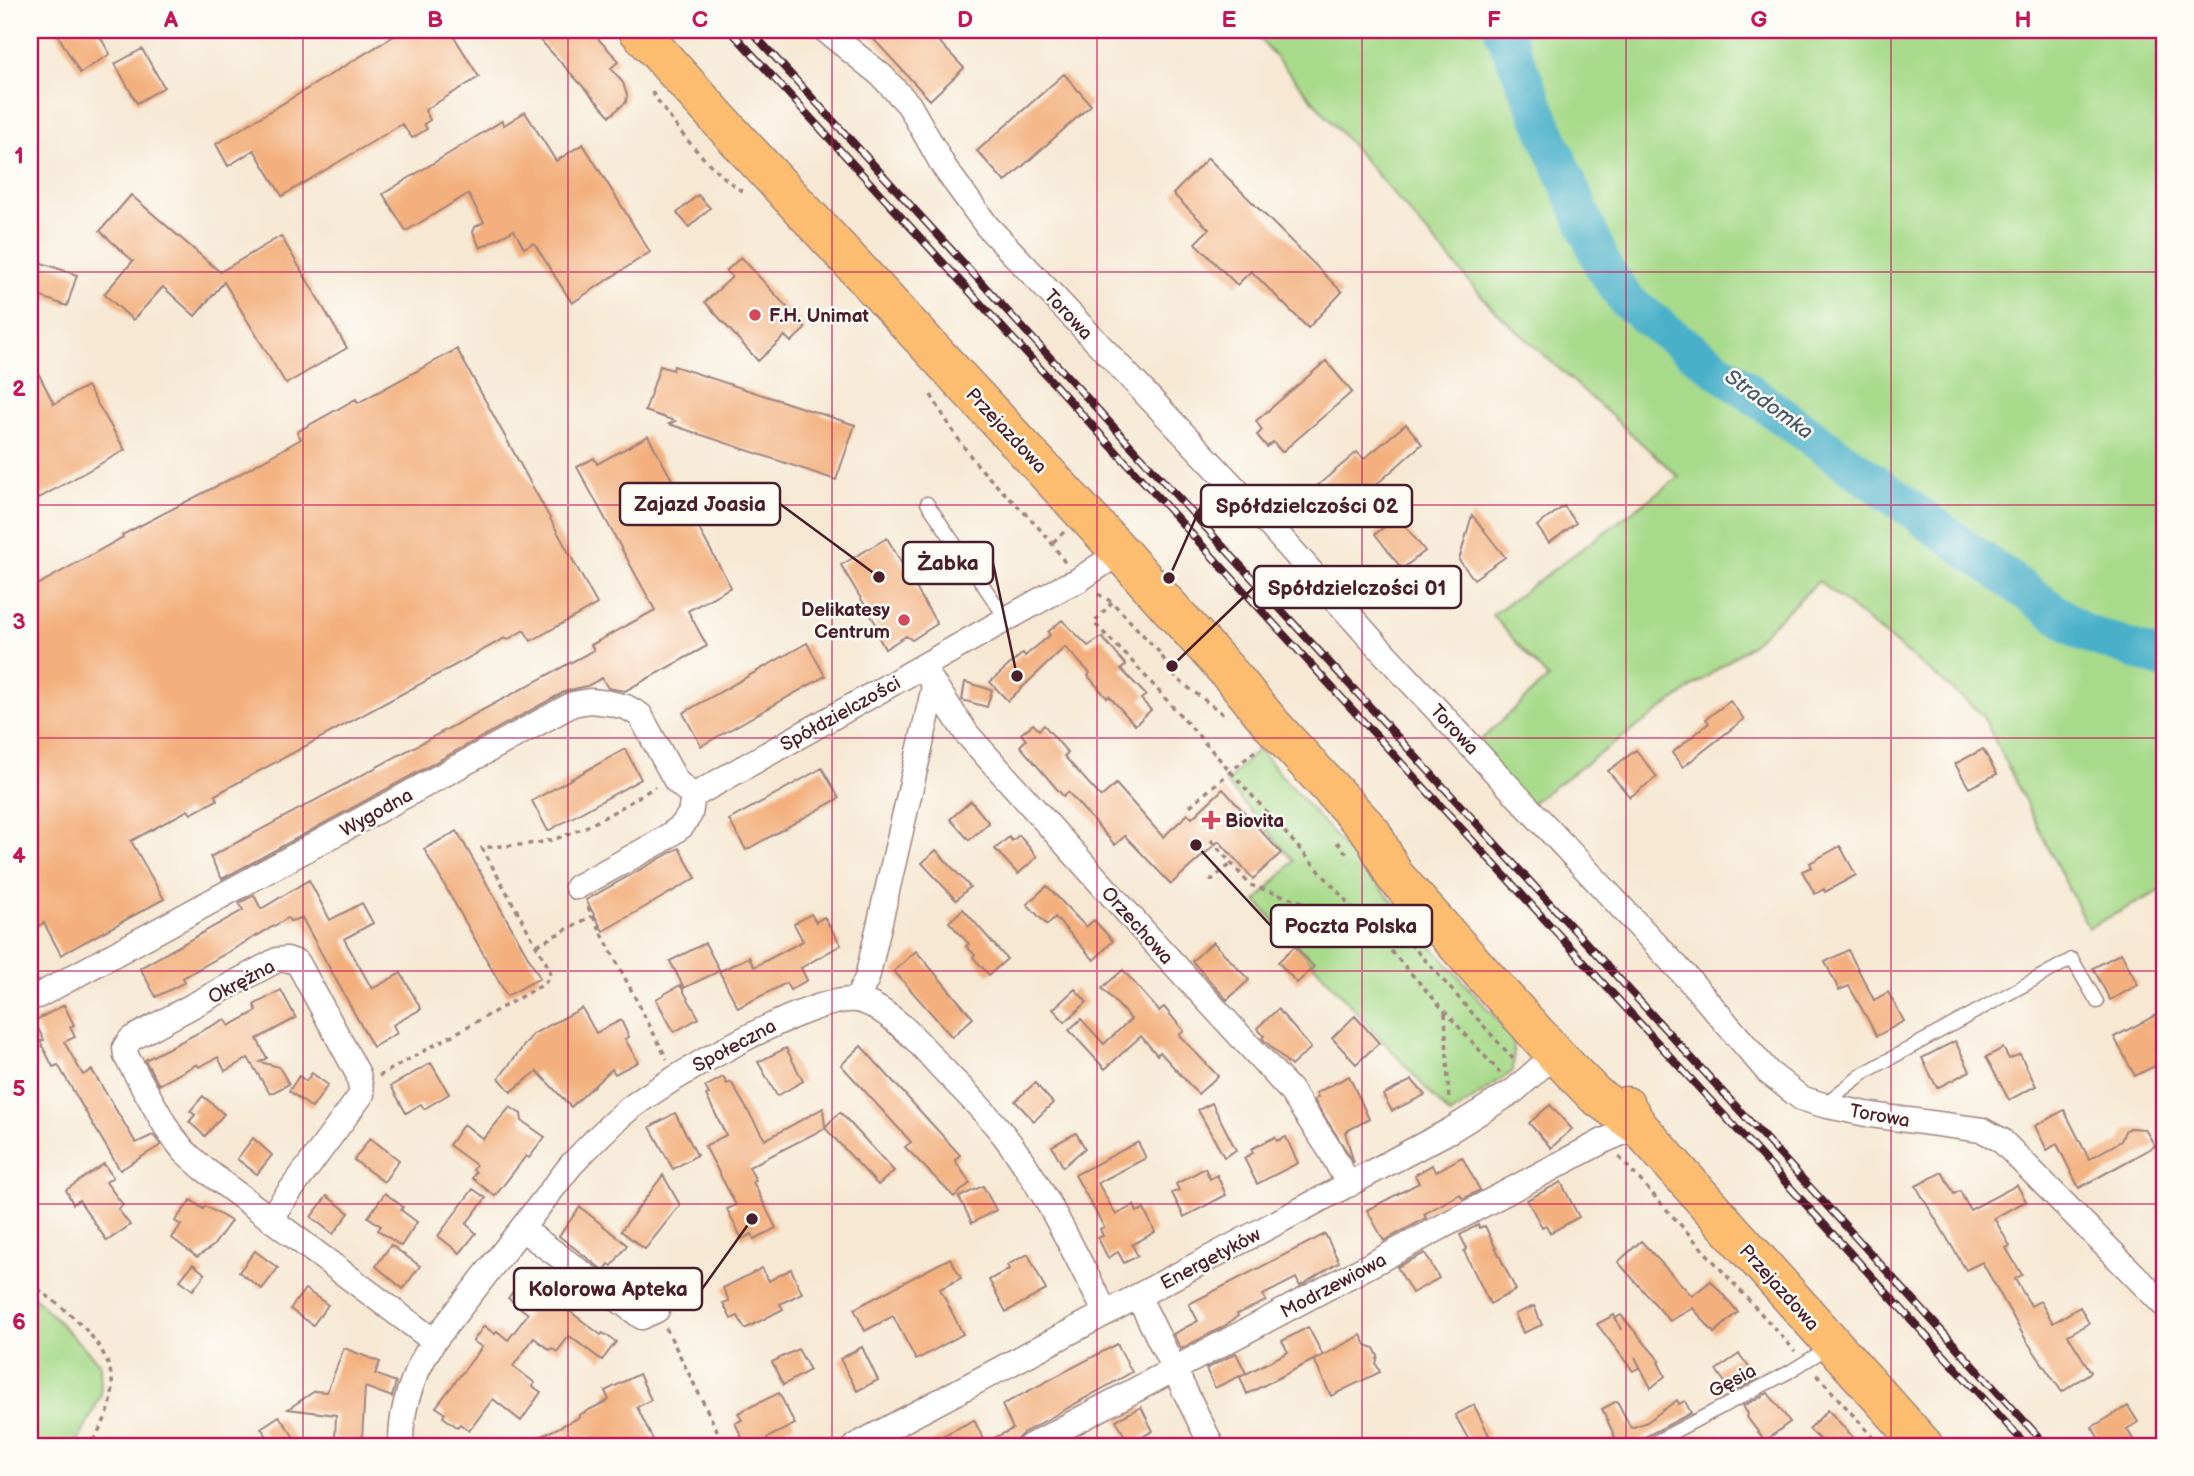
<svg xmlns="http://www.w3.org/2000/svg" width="2194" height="1476" viewBox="0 0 2194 1476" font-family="'Balsamiq Sans',sans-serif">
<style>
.green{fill:#a7da8a;stroke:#787c5a;stroke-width:2}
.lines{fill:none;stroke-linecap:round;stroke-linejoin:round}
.river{stroke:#4ab0c9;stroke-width:38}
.building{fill:#f3b07e}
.service-casing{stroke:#a0847f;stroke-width:15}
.minor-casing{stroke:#a0847f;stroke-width:27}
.primary-casing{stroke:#a0847f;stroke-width:41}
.path{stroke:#a0847f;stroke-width:3.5;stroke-dasharray:5 5;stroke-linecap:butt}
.service{stroke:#fff;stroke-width:12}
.minor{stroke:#fff;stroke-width:24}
.primary{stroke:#fcbd6f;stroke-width:38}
.rail-casing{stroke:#4a1f2b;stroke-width:8}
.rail{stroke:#fdfcf7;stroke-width:5;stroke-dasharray:16;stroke-linecap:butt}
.grid{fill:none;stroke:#c2185b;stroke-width:2;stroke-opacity:0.55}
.poi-dot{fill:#d1495b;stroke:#fdfcf7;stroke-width:2.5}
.labels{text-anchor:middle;stroke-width:5;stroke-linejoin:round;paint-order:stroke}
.street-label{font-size:19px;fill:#4a1f2b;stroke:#fdfcf7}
.poi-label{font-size:19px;font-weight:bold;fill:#4a1f2b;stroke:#fdfcf7;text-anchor:start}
.water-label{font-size:21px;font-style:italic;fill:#4a596a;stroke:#fdfcf7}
.leader{fill:none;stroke:#4a1f2b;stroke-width:2.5}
.callout-dot{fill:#4a1f2b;stroke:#fdfcf7;stroke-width:2.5}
.callout{fill:#fdfcf7;stroke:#4a1f2b;stroke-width:2.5}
.callout-label{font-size:21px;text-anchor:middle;font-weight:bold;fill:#4a1f2b}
.neatline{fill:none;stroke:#c2185b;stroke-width:2.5}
.grid-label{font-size:23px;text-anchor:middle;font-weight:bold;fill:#c2185b}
</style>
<rect width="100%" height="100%" fill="#fdfcf7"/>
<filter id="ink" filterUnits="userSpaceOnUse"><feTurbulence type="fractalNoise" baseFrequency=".0143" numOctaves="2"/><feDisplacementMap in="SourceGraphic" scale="14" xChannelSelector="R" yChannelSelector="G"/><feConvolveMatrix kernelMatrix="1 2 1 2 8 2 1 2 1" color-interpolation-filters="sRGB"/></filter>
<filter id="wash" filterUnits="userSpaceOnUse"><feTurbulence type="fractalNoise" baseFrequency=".00686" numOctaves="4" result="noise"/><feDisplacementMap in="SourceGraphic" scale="28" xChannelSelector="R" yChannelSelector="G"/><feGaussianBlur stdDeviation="1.57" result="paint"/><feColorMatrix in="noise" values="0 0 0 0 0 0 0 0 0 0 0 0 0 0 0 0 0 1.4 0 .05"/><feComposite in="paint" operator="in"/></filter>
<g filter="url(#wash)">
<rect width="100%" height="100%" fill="#f6e8d3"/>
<!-- green -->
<path class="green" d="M1252,30H2164V889L2088,928L1982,714L1819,581L1751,645L1527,806L1472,748L1548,678L1492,615L1679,477L1492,308Z
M1258,749L1514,1039L1513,1071L1450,1115L1256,901L1294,861L1226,783Z
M30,1293L100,1364L101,1395L76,1446H30Z"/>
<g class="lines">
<!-- river -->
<path class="river" d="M1503,30L1604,268L1627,301L1670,335L2082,632L2164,660"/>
</g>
<g id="blocks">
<!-- building -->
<path class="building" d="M55,30H96L110,54L80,73Z
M404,30H450L479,77L425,110L430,120L424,124L427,129L412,138L402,124L282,196L254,150L228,166L216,144Z
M531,30H590L619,61L611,68L623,83L627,95L626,102L610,116Z
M865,30H928L964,68L930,100Z
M142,49L164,87L137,103L115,64Z
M1064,74L1091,105L1005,182L977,151Z
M525,112L556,161L583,144L650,252L572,303L534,243L524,248L514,230L480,248L473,232L475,227L484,222L468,194L406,231L383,194L502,121L504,125Z
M1208,158L1342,292L1308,328L1251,271L1237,285L1195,243L1209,229L1173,194Z
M131,195L220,272L281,236L347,348L286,384L224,282L195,316L163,287L133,320L104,294L133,261L100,231Z
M698,195L710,208L689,227L677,213Z
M741,257L806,328L791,342L785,336L758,361L705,302L732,277L726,271Z
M30,259L77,275L67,306L30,293Z
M457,349L597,604L531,641L524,630L507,640L505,638L215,795L217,800L191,814L188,810L131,841L164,899L61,955L44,923L30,931V589L123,537L122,535L236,476L301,439L297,432L356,399L358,403Z
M30,357L54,404L87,386L125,450L30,503Z
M1326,361L1352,392L1282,452L1273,442L1267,447L1257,435L1262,430L1256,421Z
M660,366L673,370L674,366L855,425L836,480L669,424L675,421L645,411Z
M1406,424L1422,444L1360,499L1364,503L1343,524L1311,491L1357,452L1364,459Z
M648,436L731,587L688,611L707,646L625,691L608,688L602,678L587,686L566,691L222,879L210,857L594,650L591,645L655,610L577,467L594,458L597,464Z
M1564,506L1576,523L1549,543L1537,526Z
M1472,515L1505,557L1474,579L1459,560Z
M1398,517L1425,551L1402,569L1375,534Z
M887,538L937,624L912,640L906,636L885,649L875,631L879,629L841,565Z
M1062,620L1088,646L1102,637L1126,665L1121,669L1146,695L1141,699L1151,710L1135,725L1109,696L1107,698L1088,676L1090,673L1065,647L1008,701L990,682L1023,653L1025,656L1050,635L1048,632Z
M807,643L825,676L701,746L683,713Z
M965,682L992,690L987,707L962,700Z
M1730,701L1744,719L1683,767L1672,753L1709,723L1706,719Z
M1033,724L1039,730L1044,725L1068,753L1064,756L1101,797L1116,784L1163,837L1188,814L1192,818L1223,789L1281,853L1253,879L1219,841L1171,884L1125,836L1115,845L1068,792L1063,796L1020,746L1026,740L1021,734Z
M625,749L641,779L548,831L532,801Z
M1983,749L1997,774L1969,788L1955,764Z
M1636,750L1657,777L1630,797L1608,771Z
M822,768L839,798L746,850L729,820Z
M971,801L989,823L969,840L950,819Z
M457,831L540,978L507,996L424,849Z
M1019,835L1037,857L1018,874L995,849L1009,837L1012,841Z
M1840,846L1856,875L1825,892L1824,889L1815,894L1802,871L1812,867L1810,863Z
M679,848L696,878L603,931L586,900Z
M936,850L970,887L956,900L922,863Z
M309,880L330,920L362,903L373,923L344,939L372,989L401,973L421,1009L393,1025L397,1033L373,1047L302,918L290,921L288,918L183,978L185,982L156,997L140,968L243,910L239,903L254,895L261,909Z
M1047,886L1086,927L1094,920L1113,941L1094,960L1055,917L1047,925L1027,904Z
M963,909L1007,959L989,975L973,957L975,955L966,946L969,944L949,922Z
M811,914L816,922L824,917L841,945L801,968L807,980L790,990L786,983L738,1008L719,971L684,988L670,961L705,943L720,971L749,957L754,967L803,941L794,924Z
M1213,942L1249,980L1227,1000L1192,961Z
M1295,946L1314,967L1297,983L1278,962Z
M1848,950L1874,1000L1888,992L1904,1021L1877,1036L1849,986L1839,990L1825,962Z
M916,951L973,1018L952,1037L894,971Z
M2121,953L2138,985L2110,1000L2093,968Z
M1123,970L1159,1011L1164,1007L1184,1031L1179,1035L1218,1076L1198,1094L1160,1052L1157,1055L1141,1036L1105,1069L1069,1030L1081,1019L1104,1044L1131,1019L1102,988Z
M680,985L699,1018L674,1032L656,999Z
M1075,989L1087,1002L1065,1022L1053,1009Z
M281,990L296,1018L257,1039L267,1058L260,1062L279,1067L289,1084L270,1094L248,1058L225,1071L218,1057L199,1067L197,1064L159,1085L145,1060L225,1019L229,1026L257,1011L254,1005Z
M64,1005L74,1025L70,1027L75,1037L64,1042L83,1075L92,1070L136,1143L153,1135L161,1145L120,1170L58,1065L53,1067L40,1041L44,1040L34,1021Z
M582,1008L596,1033L621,1020L629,1037L625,1039L638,1062L615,1074L612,1069L571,1107L537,1071L511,1092L499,1078L533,1034Z
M1278,1009L1311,1048L1291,1066L1262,1038L1264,1036L1257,1028Z
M2158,1014L2164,1026V1049L2156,1053L2161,1063L2135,1076L2114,1037Z
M1355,1016L1379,1043L1356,1064L1332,1038Z
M1955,1041L1970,1071L1937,1088L1922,1058Z
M861,1046L960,1155L955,1160L970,1183L954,1197L905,1147L911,1142L841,1065Z
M786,1048L803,1081L777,1096L758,1062Z
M2003,1048L2009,1059L2020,1054L2036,1086L2009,1100L1986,1057Z
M431,1063L449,1094L424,1109L421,1104L406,1113L391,1086Z
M312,1073L328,1085L312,1108L289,1091L299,1076L306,1081Z
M1349,1076L1369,1119L1345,1132L1354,1163L1314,1100L1318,1097L1316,1093Z
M723,1077L727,1084L731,1082L765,1140L823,1108L825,1127L840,1112L894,1171L878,1185L825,1128L749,1167L756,1181L753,1182L776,1228L754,1239L752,1234L742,1239L727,1209L736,1205L705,1146L726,1135L706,1095L709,1094L705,1087Z
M1412,1080L1425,1095L1392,1111L1383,1095Z
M1035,1083L1053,1103L1034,1121L1015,1101Z
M203,1096L224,1114L205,1136L189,1122L195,1115L190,1111Z
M1212,1103L1236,1150L1224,1157L1198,1110Z
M1550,1105L1572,1129L1551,1148L1529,1123Z
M510,1107L521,1114L522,1121L545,1137L529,1158L526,1156L495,1196L472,1178L476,1172L473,1170L476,1165L449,1145L464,1124L483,1139Z
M2064,1110L2089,1159L2121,1141L2125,1131L2130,1128L2145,1129L2155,1146L2079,1188L2057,1144L2047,1150L2035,1126Z
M675,1113L697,1155L673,1169L650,1127Z
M1076,1133L1085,1148L1063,1167L1052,1146Z
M1275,1137L1277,1141L1286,1137L1298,1163L1257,1184L1244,1158L1253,1153L1251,1149Z
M253,1138L272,1155L257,1174L237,1159Z
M370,1138L399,1160L384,1182L354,1160Z
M1138,1142L1146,1158L1098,1183L1116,1215L1134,1205L1137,1212L1144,1209L1155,1232L1132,1245L1138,1256L1124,1263L1118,1252L1108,1258L1098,1238L1103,1236L1100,1229L1104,1227L1075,1175Z
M1462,1157L1480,1190L1463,1199L1460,1194L1424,1214L1426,1218L1384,1241L1367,1210L1419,1183L1415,1175L1432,1165L1435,1172Z
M104,1164L113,1177L106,1182L123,1205L118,1209L130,1225L107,1241L79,1200L73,1204L66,1190Z
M1205,1168L1210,1179L1217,1175L1226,1195L1184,1217L1172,1193L1179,1190L1176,1184Z
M1942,1172L1954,1194L1960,1191L1970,1210L2017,1185L2026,1201L1994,1218L2010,1246L2006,1248L2022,1275L2015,1279L2031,1306L2040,1301L2053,1323L2080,1307L2089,1323L2068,1335L2091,1372L2062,1392L2026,1340L1982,1262L1966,1270L1923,1198L1916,1186Z
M663,1175L680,1205L645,1249L621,1231Z
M1561,1182L1579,1217L1550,1233L1546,1225L1542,1227L1527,1200Z
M983,1186L996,1210L972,1223L959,1197Z
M473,1189L486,1198L466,1224L476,1233L460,1253L438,1236Z
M385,1193L403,1207L401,1210L417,1222L401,1246L378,1230L381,1226L368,1217Z
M327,1196L349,1213L333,1234L311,1217Z
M191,1200L203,1209L205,1206L231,1221L213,1246L197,1257L172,1238L181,1225L175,1221Z
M580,1207L627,1245L612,1266L609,1264L604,1271L559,1236Z
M1478,1225L1479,1228L1485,1226L1516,1290L1490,1304L1464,1251L1467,1249L1460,1235Z
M1325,1234L1339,1262L1300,1286L1296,1278L1263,1295L1266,1301L1237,1314L1238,1316L1223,1327L1181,1349L1173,1334L1198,1321L1189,1304Z
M1641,1241L1692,1296L1711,1281L1738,1312L1714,1333L1693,1308L1670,1321L1618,1262Z
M391,1245L420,1266L403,1289L376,1266Z
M255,1251L278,1268L262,1289L239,1272Z
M1425,1253L1439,1278L1412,1293L1397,1267Z
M1028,1254L1046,1290L1006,1312L989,1280L1009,1269L1007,1265Z
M950,1258L961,1278L940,1289L963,1334L916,1360L893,1316L865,1331L854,1309Z
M193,1264L205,1274L193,1290L180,1280Z
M762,1268L769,1281L791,1269L802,1293L780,1304L783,1309L745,1329L738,1316L731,1319L723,1303L729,1301L723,1288Z
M527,1274L550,1290L547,1294L601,1335L603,1333L616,1342L602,1360L569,1336L557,1352L552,1348L550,1350L534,1338L513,1366L535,1383L532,1386L541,1392L521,1421L493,1399L469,1431L460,1424L457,1427L443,1417L445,1413L436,1407L482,1347L473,1341L484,1326L495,1334L497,1331L508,1340L528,1314L508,1298Z
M305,1289L328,1305L313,1325L290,1309Z
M1534,1306L1542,1325L1523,1333L1515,1314Z
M1614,1315L1621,1330L1616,1318L1621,1315L1660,1361L1658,1362L1665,1376L1651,1388L1635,1357L1640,1367L1633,1371L1597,1324Z
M1308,1327L1323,1355L1247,1394L1240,1377L1288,1352L1282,1341Z
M1361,1335L1366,1345L1374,1348L1378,1356L1376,1364L1380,1372L1331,1396L1314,1360Z
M1117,1344L1132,1372L1023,1433L1017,1439L1015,1446H922L974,1420L985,1442L1013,1429L1002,1405Z
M862,1347L878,1380L857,1391L840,1359Z
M344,1348L380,1362L375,1374L396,1382L392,1397L365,1387L362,1440L335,1439L336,1415L288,1409L315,1391L327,1392Z
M798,1349L810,1370L783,1385L772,1362Z
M1236,1353L1246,1373L1215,1388L1206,1369Z
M1739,1354L1758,1379L1732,1392L1716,1370Z
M639,1374L651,1400L637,1407L656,1446H595L590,1436L570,1446H521L580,1417L579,1415L609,1400L605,1391Z
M779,1393L795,1424L767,1438L771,1446H746L735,1423L742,1420L738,1413Z
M1768,1393L1790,1422L1765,1441L1747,1417L1748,1414L1743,1406Z
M1677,1400L1679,1404L1685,1401L1691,1413L1643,1438L1638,1446H1596L1615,1437L1602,1409L1617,1401L1631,1428L1647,1422Z
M1474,1405L1489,1435L1471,1444L1455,1415Z
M2128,1406L2138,1422L2127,1429L2137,1446H2103L2092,1427Z
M1141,1407L1153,1431L1129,1444L1116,1420Z
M1828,1410L1861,1446H1826L1809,1429Z
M279,1416L284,1423L300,1446H274L261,1428Z"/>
</g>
</g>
<g filter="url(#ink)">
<use href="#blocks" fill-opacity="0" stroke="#a0847f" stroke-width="2"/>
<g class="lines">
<!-- service casing -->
<g class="service-casing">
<path id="service" d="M927,503L1007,620
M1824,1104L1864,1073L2072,959L2097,1002
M1647,1446L1789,1372L1829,1347"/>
</g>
<!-- minor casing -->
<g class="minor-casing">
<path id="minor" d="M825,30L881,75L909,105L944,167L987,226L1265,520L1371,639L1691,982L1768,1072L1801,1098L1823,1105L1871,1115L1982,1130L2001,1140L2164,1305
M923,668L967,734L1148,936L1290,1090L1330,1150L1349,1185
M577,887L661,841L682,826L690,814L693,796L1065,586L1077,581L1120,552
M30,996H38L573,704L590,701L609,703L626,707L640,715L676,781L693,796
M857,999L867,978L934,687
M270,1218L362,1094L358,1074L298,963L287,959L277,960L131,1039L125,1047L126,1056L169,1132L185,1152L204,1169L434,1341
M522,1229L642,1317L657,1310
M1138,1296L1212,1446
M401,1446C400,1407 413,1373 434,1341L571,1165C588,1147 605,1129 624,1113C660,1083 818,989 861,1001C889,1009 919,1042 938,1064C960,1087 983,1109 1003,1134C1045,1188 1074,1253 1106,1313
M855,1446L1451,1130L1515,1090L1555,1054
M1030,1446L1603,1141L1638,1126"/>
</g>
<!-- primary casing -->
<g class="primary-casing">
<path id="primary" d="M638,30L733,135L1120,552L1237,682L1273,726L1372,833L1394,875L1555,1054L1595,1095L1638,1126
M1626,1106L1638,1126L1924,1446"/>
</g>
<!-- path -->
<path class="path" d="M652,92C677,130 706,166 743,192
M931,395C947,421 962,448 983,471C1011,502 1044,527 1065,563
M1053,542L1064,532
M1098,594L1112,602L1159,652L1177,679L1223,714
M1112,602L1094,623L1130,659L1500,1073
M1190,806L1255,751
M1211,840L1250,885L1363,921
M1337,842L1348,855
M1210,881L1231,864
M588,907L667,1059
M1406,934L1409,942L1514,1060
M537,945L592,916
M1445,1013L1449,1103
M379,1076L544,984L549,978L550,970L482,848C502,845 522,846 542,842C583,834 619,808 655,787
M1619,1157L1795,1351
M30,1283C67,1311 122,1348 111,1402C108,1417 97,1433 90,1446
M666,1328L725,1446
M1817,1375L1881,1446"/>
<!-- service -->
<use href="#service" class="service"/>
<!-- minor -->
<use href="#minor" class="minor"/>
<!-- primary -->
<use href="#primary" class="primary"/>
<!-- rail casing -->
<g class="rail-casing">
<path id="rail" d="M730,30L2027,1446
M750,30L2047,1446"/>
</g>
<!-- rail -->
<use href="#rail" class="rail"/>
</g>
</g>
<!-- grid -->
<path class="grid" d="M303,30V1446M568,30V1446M832,30V1446M1097,30V1446M1362,30V1446M1626,30V1446M1891,30V1446M30,272H2164M30,505H2164M30,738H2164M30,971H2164M30,1204H2164"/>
<!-- markers -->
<g class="poi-dot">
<circle cx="755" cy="315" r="7"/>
<circle cx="904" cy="620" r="7"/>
<path d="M1207.5 809.5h7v7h7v7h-7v7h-7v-7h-7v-7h7z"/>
</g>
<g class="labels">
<!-- street labels -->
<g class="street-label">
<text transform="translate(1069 314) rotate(47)" y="7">Torowa</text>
<text transform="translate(1007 430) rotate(47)" y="7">Przejazdowa</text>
<text transform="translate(840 713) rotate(-29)" y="7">Spółdzielczości</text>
<text transform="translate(1455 729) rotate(47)" y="7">Torowa</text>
<text transform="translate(376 812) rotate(-29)" y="7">Wygodna</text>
<text transform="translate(1138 925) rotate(48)" y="7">Orzechowa</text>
<text transform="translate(241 981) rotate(-28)" y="7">Okrężna</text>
<text transform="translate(734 1045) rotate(-28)" y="7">Społeczna</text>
<text transform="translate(1880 1115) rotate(10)" y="7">Torowa</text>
<text transform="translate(1210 1258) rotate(-28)" y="7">Energetyków</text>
<text transform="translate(1333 1285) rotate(-28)" y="7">Modrzewiowa</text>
<text transform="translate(1780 1287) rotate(48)" y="7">Przejazdowa</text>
<text transform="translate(1732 1380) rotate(-28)" y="7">Gęsia</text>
</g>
<!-- poi labels -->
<g class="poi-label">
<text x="769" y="322">F.H. Unimat</text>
<text x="890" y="616" text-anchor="end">Delikatesy<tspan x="890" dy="22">Centrum</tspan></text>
<text x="1225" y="827">Biovita</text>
</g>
<!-- water labels -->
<g class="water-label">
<text transform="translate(1769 404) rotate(36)" y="7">Stradomka</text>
</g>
</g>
<!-- callouts -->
<path class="leader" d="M879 577L780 504M1169 578L1201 506M1017 676L993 563M1172 666L1254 587M1196 845L1271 926M752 1219L702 1289"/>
<g class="callout-dot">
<circle cx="879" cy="577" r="7"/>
<circle cx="1169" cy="578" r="7"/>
<circle cx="1017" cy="676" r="7"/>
<circle cx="1172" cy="666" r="7"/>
<circle cx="1196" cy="845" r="7"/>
<circle cx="752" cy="1219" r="7"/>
</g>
<g class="callout">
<rect x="620" y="483" width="160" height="42" rx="7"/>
<rect x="1201" y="485" width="211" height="42" rx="7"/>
<rect x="903" y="542" width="90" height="42" rx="7"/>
<rect x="1254" y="566" width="207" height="42" rx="7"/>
<rect x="1271" y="905" width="161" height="42" rx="7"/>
<rect x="514" y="1268" width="188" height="42" rx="7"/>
</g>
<g class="callout-label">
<text x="700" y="511">Zajazd Joasia</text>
<text x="1307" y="513">Spółdzielczości 02</text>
<text x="948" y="570">Żabka</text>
<text x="1357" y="595">Spółdzielczości 01</text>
<text x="1351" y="933">Poczta Polska</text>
<text x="608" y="1296">Kolorowa Apteka</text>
</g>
<!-- margin -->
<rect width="2194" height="1476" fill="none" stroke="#fdfcf7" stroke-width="77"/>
<rect x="38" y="38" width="2118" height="1400" class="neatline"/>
<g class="grid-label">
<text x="171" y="27">A</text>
<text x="435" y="27">B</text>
<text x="700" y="27">C</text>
<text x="965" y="27">D</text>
<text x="1229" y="27">E</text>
<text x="1494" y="27">F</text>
<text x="1759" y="27">G</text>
<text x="2023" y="27">H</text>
<text x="19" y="163">1</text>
<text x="19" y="396">2</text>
<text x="19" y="629">3</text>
<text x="19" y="863">4</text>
<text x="19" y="1096">5</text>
<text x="19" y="1329">6</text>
</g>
</svg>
